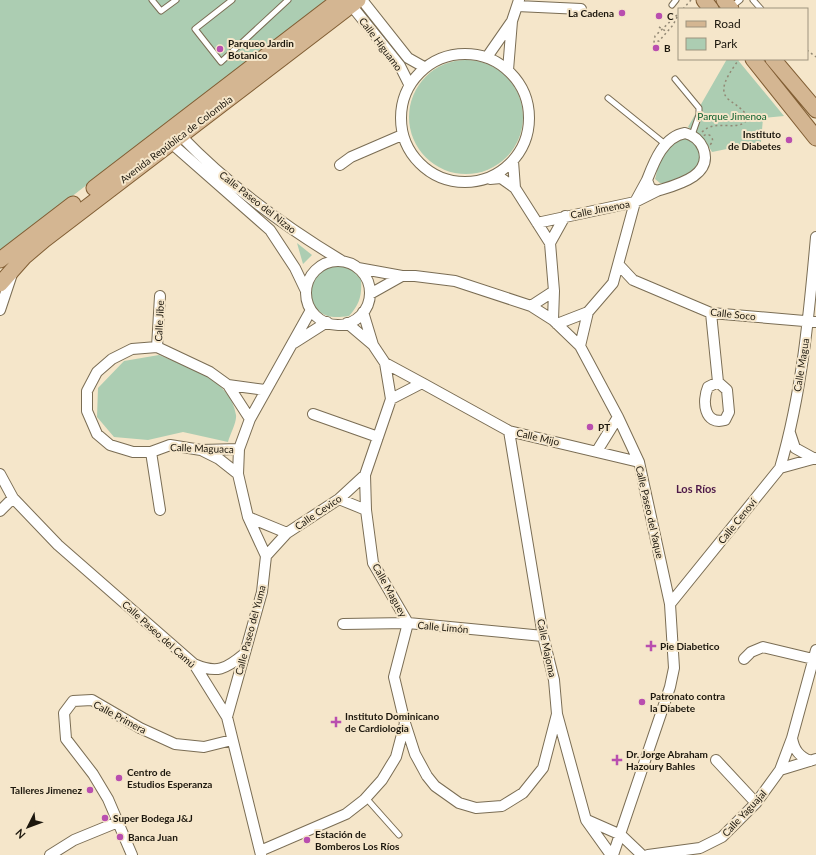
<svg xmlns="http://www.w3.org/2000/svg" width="816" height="855" viewBox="0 0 816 855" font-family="Lato,sans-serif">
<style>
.green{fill:#accdb2}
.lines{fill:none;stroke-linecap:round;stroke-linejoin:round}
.service-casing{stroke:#7a6d54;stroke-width:7}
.minor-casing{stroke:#7a6d54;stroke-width:12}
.primary-casing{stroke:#815e34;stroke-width:17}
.path{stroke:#928874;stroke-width:1.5;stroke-dasharray:2 3;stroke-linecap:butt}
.service{stroke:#fff;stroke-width:5}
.minor{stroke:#fff;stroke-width:10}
.primary{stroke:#d4b692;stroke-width:15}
.poi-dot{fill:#b94eaf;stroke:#f5e6ca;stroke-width:1.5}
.labels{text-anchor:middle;stroke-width:4;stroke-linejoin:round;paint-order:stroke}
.poi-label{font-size:10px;font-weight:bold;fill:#1c170d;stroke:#f5e6ca;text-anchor:start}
.street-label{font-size:10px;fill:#1c170d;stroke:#f5e6ca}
.park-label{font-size:10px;fill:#0d602d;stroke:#f5e6ca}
.neighbourhood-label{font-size:11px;font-weight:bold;fill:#4e1a49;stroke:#f5e6ca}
</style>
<rect width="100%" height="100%" fill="#f5e6ca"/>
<!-- green -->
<path class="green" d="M0,0H326L0,252Z
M727,59H737L784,116L763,118L761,142L712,152L706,142L688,127Z
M409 117a57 57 0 1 1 114 0a57 57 0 1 1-114 0Z
M681,138C695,139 700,150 701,163L692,174L667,183H660L655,179L656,176C659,158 665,147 681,138Z
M297,243L312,255L303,264Z
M332,263L350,268L361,279C362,295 360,304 349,316C326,319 320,316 307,296C312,275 312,272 332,263Z
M159,355C187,367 231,379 236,415C237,422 230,434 228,442L183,432L148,440L114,437L97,417L98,388L124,361Z"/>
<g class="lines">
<!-- service casing -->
<g class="service-casing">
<path id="service" d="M152,0L161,11L176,0
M232,0L195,29L221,62L288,0
M753,0L761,9
M672,5L676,0
M731,7L740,0
M675,79L699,108V115L692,135
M608,98L665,144
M366,798L399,835"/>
</g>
<!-- minor casing -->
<g class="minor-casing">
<path id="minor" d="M362,0L408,58L424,67
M351,5L400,66L409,84
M517,6L581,9
M401 118a64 64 0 1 1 128 0a64 64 0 1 1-128 0Z
M487,57L512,21
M508,70L512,21L519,0
M685,133C693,135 699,139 703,148C714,176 676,185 657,191L650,188L647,180C654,162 663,137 685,133Z
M181,136C228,185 284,226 342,261
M171,143L270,230L295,268L306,291
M513,161L515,188
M340,165L351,157L402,135
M490,179L501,178L515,188L550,243L554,291L531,306
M537,223L635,202L657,191
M550,243L565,216
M306 293a32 32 0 1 1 64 0a32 32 0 1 1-64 0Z
M619,265L633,280L711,313L816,322
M358,268L402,276H415L455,281L531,306L553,320L580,346L618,417L639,462L670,604L674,668L670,687L613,855
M370,294L402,276
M0,310L12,274
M363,312L373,345
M711,313L718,382L708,387C702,401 704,426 725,420L729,412L727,390L718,382
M553,320L554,291
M347,323L373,345L385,363L422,383L391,399L365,475L366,510L373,563L408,623L394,677L405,723L415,754L427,776L435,786L459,803L476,808L502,806L523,793L543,768L557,714
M557,324L588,312
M294,343L327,322
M580,346L588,312L613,283L635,202L647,180
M157,347L160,296
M385,363L391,399
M422,383L509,431L639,462
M228,385L265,390
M313,414L378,437
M509,431L543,636L554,680L557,714L586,820L611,855
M790,433L795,448L815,459
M239,449L201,450L170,445L151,452H133L110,445L97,434L87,411V391L97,372L112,359L132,349L157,347L210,372L228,385L250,419
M203,451L219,459L238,474
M597,451L618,417
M151,452L160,510
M780,468C802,393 809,315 816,237
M0,474L13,498L58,545L194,664L227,717L261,855
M339,499L366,510
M0,511L13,498
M248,517L287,533
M266,556L287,533L339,499L365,475
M670,604L780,468L816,458
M343,624L408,623L543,636
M744,659L751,652L763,647L813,659
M194,664C217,674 226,669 244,654
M227,717L262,592L266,556L248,517L238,474L239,449L250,419L311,310
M792,738C794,750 799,756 810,761
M716,760L756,803
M780,770L816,759
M587,820L621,835L642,855
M260,851L346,814L364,800L382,780L396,757L405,723
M50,855L74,840L118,822
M132,855L108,799L93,774L66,739L64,713L73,701L92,700L140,728L175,744L204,747L232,740
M648,855L700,848L722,837L756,803L780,770L792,738L816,650"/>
</g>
<!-- primary casing -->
<g class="primary-casing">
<path id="primary" d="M704,0L711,9
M724,0L731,9
M753,59L816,138
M773,59L816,110
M94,188L339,0
M0,260L73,204
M0,284L24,257L44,240L358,0"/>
</g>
<!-- path -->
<path class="path" d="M683,9L691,0
M677,15L655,36L654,42L659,41L673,25L679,13
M659,27L667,32
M807,50L816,57
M702,132C715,119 734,131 745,122V113C740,107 734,104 728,99C716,88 733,69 739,59
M701.5 140a5.5 5.5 0 1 1 11 0a5.5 5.5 0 1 1-11 0Z"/>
<!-- service -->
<use href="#service" class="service"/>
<!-- minor -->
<use href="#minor" class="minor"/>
<!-- primary -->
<use href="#primary" class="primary"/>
</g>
<!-- markers -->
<g class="poi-dot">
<circle cx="622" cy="13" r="4"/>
<circle cx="659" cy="16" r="4"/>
<circle cx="656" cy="48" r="4"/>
<circle cx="220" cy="49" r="4"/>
<circle cx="789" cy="140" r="4"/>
<circle cx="590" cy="427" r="4"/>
<path d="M649 640h4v4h4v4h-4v4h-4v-4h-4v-4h4z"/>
<circle cx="642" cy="702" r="4"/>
<path d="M334 716h4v4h4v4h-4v4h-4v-4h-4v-4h4z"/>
<path d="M615 754h4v4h4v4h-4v4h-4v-4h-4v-4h4z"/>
<circle cx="119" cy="778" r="4"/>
<circle cx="90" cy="790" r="4"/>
<circle cx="105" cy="818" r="4"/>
<circle cx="120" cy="837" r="4"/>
<circle cx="307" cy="840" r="4"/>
</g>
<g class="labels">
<!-- poi labels -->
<g class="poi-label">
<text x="614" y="17" text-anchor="end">La Cadena</text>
<text x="667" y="20">C</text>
<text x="228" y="47">Parqueo Jardin<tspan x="228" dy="12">Botanico</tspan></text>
<text x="664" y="52">B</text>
<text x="781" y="138" text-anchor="end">Instituto<tspan x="781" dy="12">de Diabetes</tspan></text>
<text x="598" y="431">PT</text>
<text x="660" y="650">Pie Diabetico</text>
<text x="650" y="700">Patronato contra<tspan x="650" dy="12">la Diabete</tspan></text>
<text x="345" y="720">Instituto Dominicano<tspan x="345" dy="12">de Cardiologia</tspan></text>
<text x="626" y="758">Dr. Jorge Abraham<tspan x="626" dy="12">Hazoury Bahles</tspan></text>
<text x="127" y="776">Centro de<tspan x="127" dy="12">Estudios Esperanza</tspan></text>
<text x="82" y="794" text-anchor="end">Talleres Jimenez</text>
<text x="113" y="822">Super Bodega J&amp;J</text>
<text x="315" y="838">Estación de<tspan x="315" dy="12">Bomberos Los Ríos</tspan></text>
<text x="128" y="841">Banca Juan</text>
</g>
<!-- street labels -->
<g class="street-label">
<text transform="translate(381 44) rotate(53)" y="4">Calle Higuamo</text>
<text transform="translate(176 139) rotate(-37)" y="4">Avenida República de Colombia</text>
<text transform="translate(258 202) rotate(38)" y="4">Calle Paseo del Nizao</text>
<text transform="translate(600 209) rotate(-11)" y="4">Calle Jimenoa</text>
<text transform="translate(733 314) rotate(6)" y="4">Calle Soco</text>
<text transform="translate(159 321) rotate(-87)" y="4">Calle Jibe</text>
<text transform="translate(801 365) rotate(-81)" y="4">Calle Magua</text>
<text transform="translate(538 437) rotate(13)" y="4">Calle Mijo</text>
<text transform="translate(202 448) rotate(2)" y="4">Calle Maguaca</text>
<text transform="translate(318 512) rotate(-34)" y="4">Calle Cevico</text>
<text transform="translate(650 512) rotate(77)" y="4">Calle Paseo del Yaque</text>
<text transform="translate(737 521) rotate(-51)" y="4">Calle Cenoví</text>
<text transform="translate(390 590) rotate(61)" y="4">Calle Maguey</text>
<text transform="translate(443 627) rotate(5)" y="4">Calle Limón</text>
<text transform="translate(250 630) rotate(-75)" y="4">Calle Paseo del Yuma</text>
<text transform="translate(159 634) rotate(42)" y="4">Calle Paseo del Camú</text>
<text transform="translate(547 648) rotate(78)" y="4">Calle Majoma</text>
<text transform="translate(120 717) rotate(28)" y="4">Calle Primera</text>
<text transform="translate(744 813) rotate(-47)" y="4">Calle Yaguajal</text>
</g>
<!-- park labels -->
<g class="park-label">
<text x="732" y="120">Parque Jimenoa</text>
</g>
<!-- neighbourhood labels -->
<g class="neighbourhood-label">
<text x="696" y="493">Los Ríos</text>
</g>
</g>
<!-- legend -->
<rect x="678" y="8" width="130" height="52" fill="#f5e6ca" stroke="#9e937e"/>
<rect x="686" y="21" width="20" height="6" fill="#d4b692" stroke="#9e937e"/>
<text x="714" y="28" font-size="12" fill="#1c170d">Road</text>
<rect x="686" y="38" width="20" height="12" fill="#accdb2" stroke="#9e937e"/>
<text x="714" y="48" font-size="12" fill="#1c170d">Park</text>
<!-- north arrow -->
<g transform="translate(28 827) rotate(228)" stroke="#f5e6ca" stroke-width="3" paint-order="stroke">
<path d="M0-3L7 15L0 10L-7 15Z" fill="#1c170d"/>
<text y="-6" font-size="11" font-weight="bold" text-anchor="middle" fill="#1c170d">N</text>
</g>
</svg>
